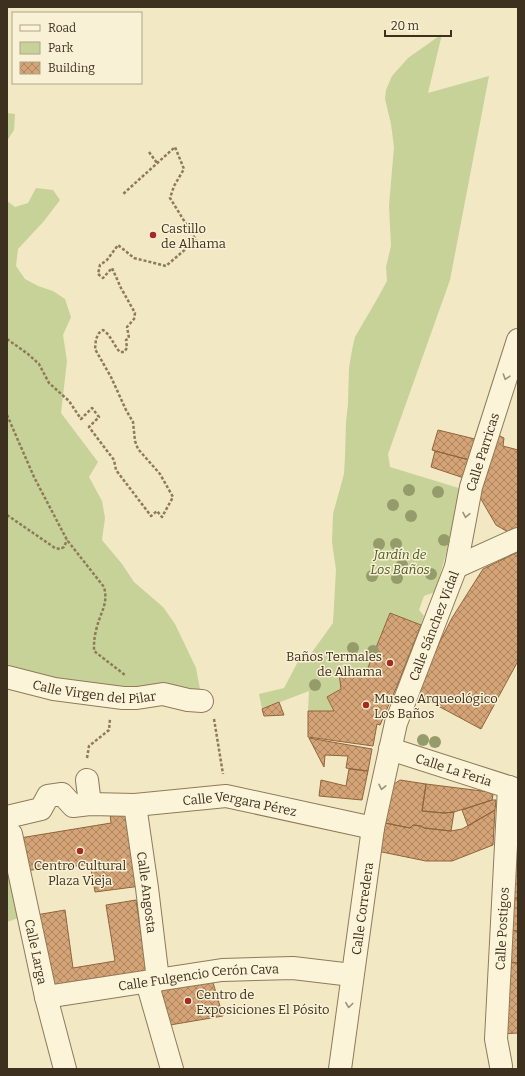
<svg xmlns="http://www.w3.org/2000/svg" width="525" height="1076" viewBox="0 0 525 1076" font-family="Bitter,serif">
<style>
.green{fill:#c6d297}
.building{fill:url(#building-cross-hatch);stroke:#91643c}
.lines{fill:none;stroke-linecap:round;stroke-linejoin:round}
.minor-casing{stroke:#8f7a58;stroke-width:24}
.path{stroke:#8f7a58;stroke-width:2.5;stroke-dasharray:3 2;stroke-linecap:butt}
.minor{stroke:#fcf4d9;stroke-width:22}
.tree{fill:#959b6b}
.oneway{stroke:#9d927c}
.poi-dot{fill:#a42b22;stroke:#f9f1d5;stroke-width:1.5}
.labels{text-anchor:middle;stroke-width:3;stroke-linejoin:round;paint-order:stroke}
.poi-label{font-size:13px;fill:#3e301e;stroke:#f9f1d5;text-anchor:start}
.street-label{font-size:13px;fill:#3e301e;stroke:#f9f1d5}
.park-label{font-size:13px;font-style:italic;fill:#495c22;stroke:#f9f1d5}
</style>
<defs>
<pattern id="building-cross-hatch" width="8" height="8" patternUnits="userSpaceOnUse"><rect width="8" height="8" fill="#d4a477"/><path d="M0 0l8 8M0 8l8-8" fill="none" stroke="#ad8661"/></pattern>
</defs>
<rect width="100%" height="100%" fill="#f2e8c4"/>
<!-- green -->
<path class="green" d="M442,34L428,93L489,76L450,280L388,454L390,467L462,489L446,554L435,592L424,596L419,610L424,616L421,625L390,613L367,670L339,673L341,689L327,697L334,711H308L309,691L262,709L259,694L284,688L302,654L310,655L333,623L336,570L332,542L333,514L344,474L345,457L346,422L348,404L349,368L352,350L355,337L376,301L387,281L386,267L391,246L389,206L394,147L391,124L385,99L386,90L392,76L408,58Z
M7,113L15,114L14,130L7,141Z
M36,188L53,190L60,200L44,221L18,249L16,266L25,279L38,286L53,291L65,299L71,317L63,335L67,361L61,413L98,462L89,477L102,501L105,518L102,540L122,564L134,582L163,607L175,624L196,668L200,689L127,694L7,669V201L15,207L28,203Z
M7,841L21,917L7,922Z"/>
<!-- building -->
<path class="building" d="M438,430L479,440L473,461L432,450Z
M498,435L504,438L503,446L518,450V528L508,532L496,525L478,494Z
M435,451L473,461L467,479L431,467Z
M518,552V661L481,729L414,693L452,618L483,569Z
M390,613L421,625L397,686L380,725L377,724L373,746L308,737V711H334L327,697L341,689L339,673L367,670Z
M279,702L284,715L264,716L262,709Z
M309,738L372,749L368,771L346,768L348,756L325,755L324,767Z
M349,769L368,771L362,800L319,796L321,780L346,786Z
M400,780L426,784L422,811L444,813L454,812L451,831L424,828L421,826L413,825L410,828L385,823L391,786Z
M426,784L490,792L493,795L492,800L454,812L444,813L422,811Z
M492,800H496L495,810L468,826L462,810Z
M495,810L493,845L452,861H426L377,851L385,823L410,828L413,825L421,826L424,828L451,831L462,829Z
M132,811L141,886L95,892L90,864L62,868V865L26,871L20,838L111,823L110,813Z
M510,860L518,861V898H507Z
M507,898H518V931L505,930Z
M136,900L147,973L47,988L36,915L65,910L73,968L115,961L106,905Z
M505,930L518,931V963L503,962Z
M503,962L518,963V1033L500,1034Z
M211,976L223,1016L164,1026L154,986Z"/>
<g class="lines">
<!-- minor casing -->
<g class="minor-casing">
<g id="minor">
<path d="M456,567L518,539"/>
<path id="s1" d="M7,677L54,689L123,698H137L163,694L188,700L202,701"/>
<path id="s2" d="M390,749L518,790"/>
<path d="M87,780L90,804"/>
<path id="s3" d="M135,805L147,888L158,980"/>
<path id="s4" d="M7,817L41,809L48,796L62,794L73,806L90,804L135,805L226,796L373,828"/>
<path id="s5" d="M7,830L11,834L46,997L65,1069"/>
<path d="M147,982L172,1069"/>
<path id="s6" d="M46,997L222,970L293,968L352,975"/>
<path id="s7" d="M501,1066L496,1039L509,787"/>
<path id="s8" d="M340,1069L373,828L396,723L456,567L471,487L518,340"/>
</g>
</g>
<!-- path -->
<path class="path" d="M149,152L157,163
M7,339L28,354L39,364L49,383L69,401L81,419L92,408L99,417L89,427L114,460L116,470L151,516L157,511L162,517L173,497L160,474L138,449L135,441L133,422L126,410L111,377L95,349L96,339L99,333L103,330C111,335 114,346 120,352H124L127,348L126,340L129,338L127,327L134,319L135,313L121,288L112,268L103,278L98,274L100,265L107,260L118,245L134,258L166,266L196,240L170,198L174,186L184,169L175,147L122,195
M7,415L34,477L67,540L104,587C109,605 99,614 96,631C94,638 94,644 94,651L125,675
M7,515L55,548L60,549L64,547L67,540
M214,719L223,774
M87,758L89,746L109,730L110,719"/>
<!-- minor -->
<use href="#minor" class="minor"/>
</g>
<!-- trees -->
<g class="tree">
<circle cx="409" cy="490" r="6"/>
<circle cx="438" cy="492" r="6"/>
<circle cx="393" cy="505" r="6"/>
<circle cx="411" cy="516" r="6"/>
<circle cx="444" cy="540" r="6"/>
<circle cx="379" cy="544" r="6"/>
<circle cx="396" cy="544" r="6"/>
<circle cx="402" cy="565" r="6"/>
<circle cx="431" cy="574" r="6"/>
<circle cx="372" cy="576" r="6"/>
<circle cx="397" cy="578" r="6"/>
<circle cx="353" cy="648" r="6"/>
<circle cx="373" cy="651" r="6"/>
<circle cx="315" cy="685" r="6"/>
<circle cx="423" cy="740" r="6"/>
<circle cx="435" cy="742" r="6"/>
</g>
<!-- one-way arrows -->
<defs><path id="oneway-chevron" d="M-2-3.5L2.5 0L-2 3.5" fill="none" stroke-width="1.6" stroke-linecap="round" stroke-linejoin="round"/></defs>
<g class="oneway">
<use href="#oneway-chevron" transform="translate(506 377) rotate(108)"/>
<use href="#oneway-chevron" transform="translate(466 515) rotate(101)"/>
<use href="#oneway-chevron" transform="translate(382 787) rotate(102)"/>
<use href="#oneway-chevron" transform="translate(349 1005) rotate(97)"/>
</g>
<!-- markers -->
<g class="poi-dot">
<circle cx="153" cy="235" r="4"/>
<circle cx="390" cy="663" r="4"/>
<circle cx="366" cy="705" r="4"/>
<circle cx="80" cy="851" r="4"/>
<circle cx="188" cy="1001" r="4"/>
</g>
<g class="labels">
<!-- poi labels -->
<g class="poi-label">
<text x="161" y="233">Castillo<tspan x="161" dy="15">de Alhama</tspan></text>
<text x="382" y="661" text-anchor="end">Baños Termales<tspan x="382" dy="15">de Alhama</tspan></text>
<text x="374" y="703">Museo Arqueológico<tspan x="374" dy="15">Los Baños</tspan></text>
<text x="80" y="870" text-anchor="middle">Centro Cultural<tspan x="80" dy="15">Plaza Vieja</tspan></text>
<text x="196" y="999">Centro de<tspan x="196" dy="15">Exposiciones El Pósito</tspan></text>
</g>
<!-- street labels -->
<g class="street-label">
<text dy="5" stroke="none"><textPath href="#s8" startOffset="636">Calle Parricas</textPath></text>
<text dy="5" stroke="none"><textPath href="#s8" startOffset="455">Calle Sánchez Vidal</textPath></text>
<text dy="5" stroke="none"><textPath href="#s1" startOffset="89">Calle Virgen del Pilar</textPath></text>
<text dy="5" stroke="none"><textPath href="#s2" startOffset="67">Calle La Feria</textPath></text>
<text dy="5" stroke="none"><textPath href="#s4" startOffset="248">Calle Vergara Pérez</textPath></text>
<text dy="5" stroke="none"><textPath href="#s3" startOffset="88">Calle Angosta</textPath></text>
<text dy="5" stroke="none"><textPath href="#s8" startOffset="162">Calle Corredera</textPath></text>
<text dy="5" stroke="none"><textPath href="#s7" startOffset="138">Calle Postigos</textPath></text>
<text dy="5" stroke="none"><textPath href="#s5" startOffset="126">Calle Larga</textPath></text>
<text dy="5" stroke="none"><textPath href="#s6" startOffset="154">Calle Fulgencio Cerón Cava</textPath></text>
</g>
<!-- park labels -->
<g class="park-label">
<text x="400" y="559">Jardín de<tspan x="400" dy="15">Los Baños</tspan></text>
</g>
</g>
<!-- border -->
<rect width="525" height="1076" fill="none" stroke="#3e301e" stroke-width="16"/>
<!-- legend -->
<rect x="12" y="12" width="130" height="72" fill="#f9f1d5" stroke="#aea48c"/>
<rect x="20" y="25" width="20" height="6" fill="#fcf4d9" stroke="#aea48c"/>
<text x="48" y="32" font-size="12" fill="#3e301e">Road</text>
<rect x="20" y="42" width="20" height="12" fill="#c6d297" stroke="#aea48c"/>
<text x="48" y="52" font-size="12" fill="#3e301e">Park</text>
<rect x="20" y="62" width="20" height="12" fill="url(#building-cross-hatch)" stroke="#aea48c"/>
<text x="48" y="72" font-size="12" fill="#3e301e">Building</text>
<!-- scale -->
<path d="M385 30v6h66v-6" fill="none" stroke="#3e301e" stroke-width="2"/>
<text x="391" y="30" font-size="12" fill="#3e301e" stroke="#f9f1d5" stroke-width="3" paint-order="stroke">20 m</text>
</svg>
